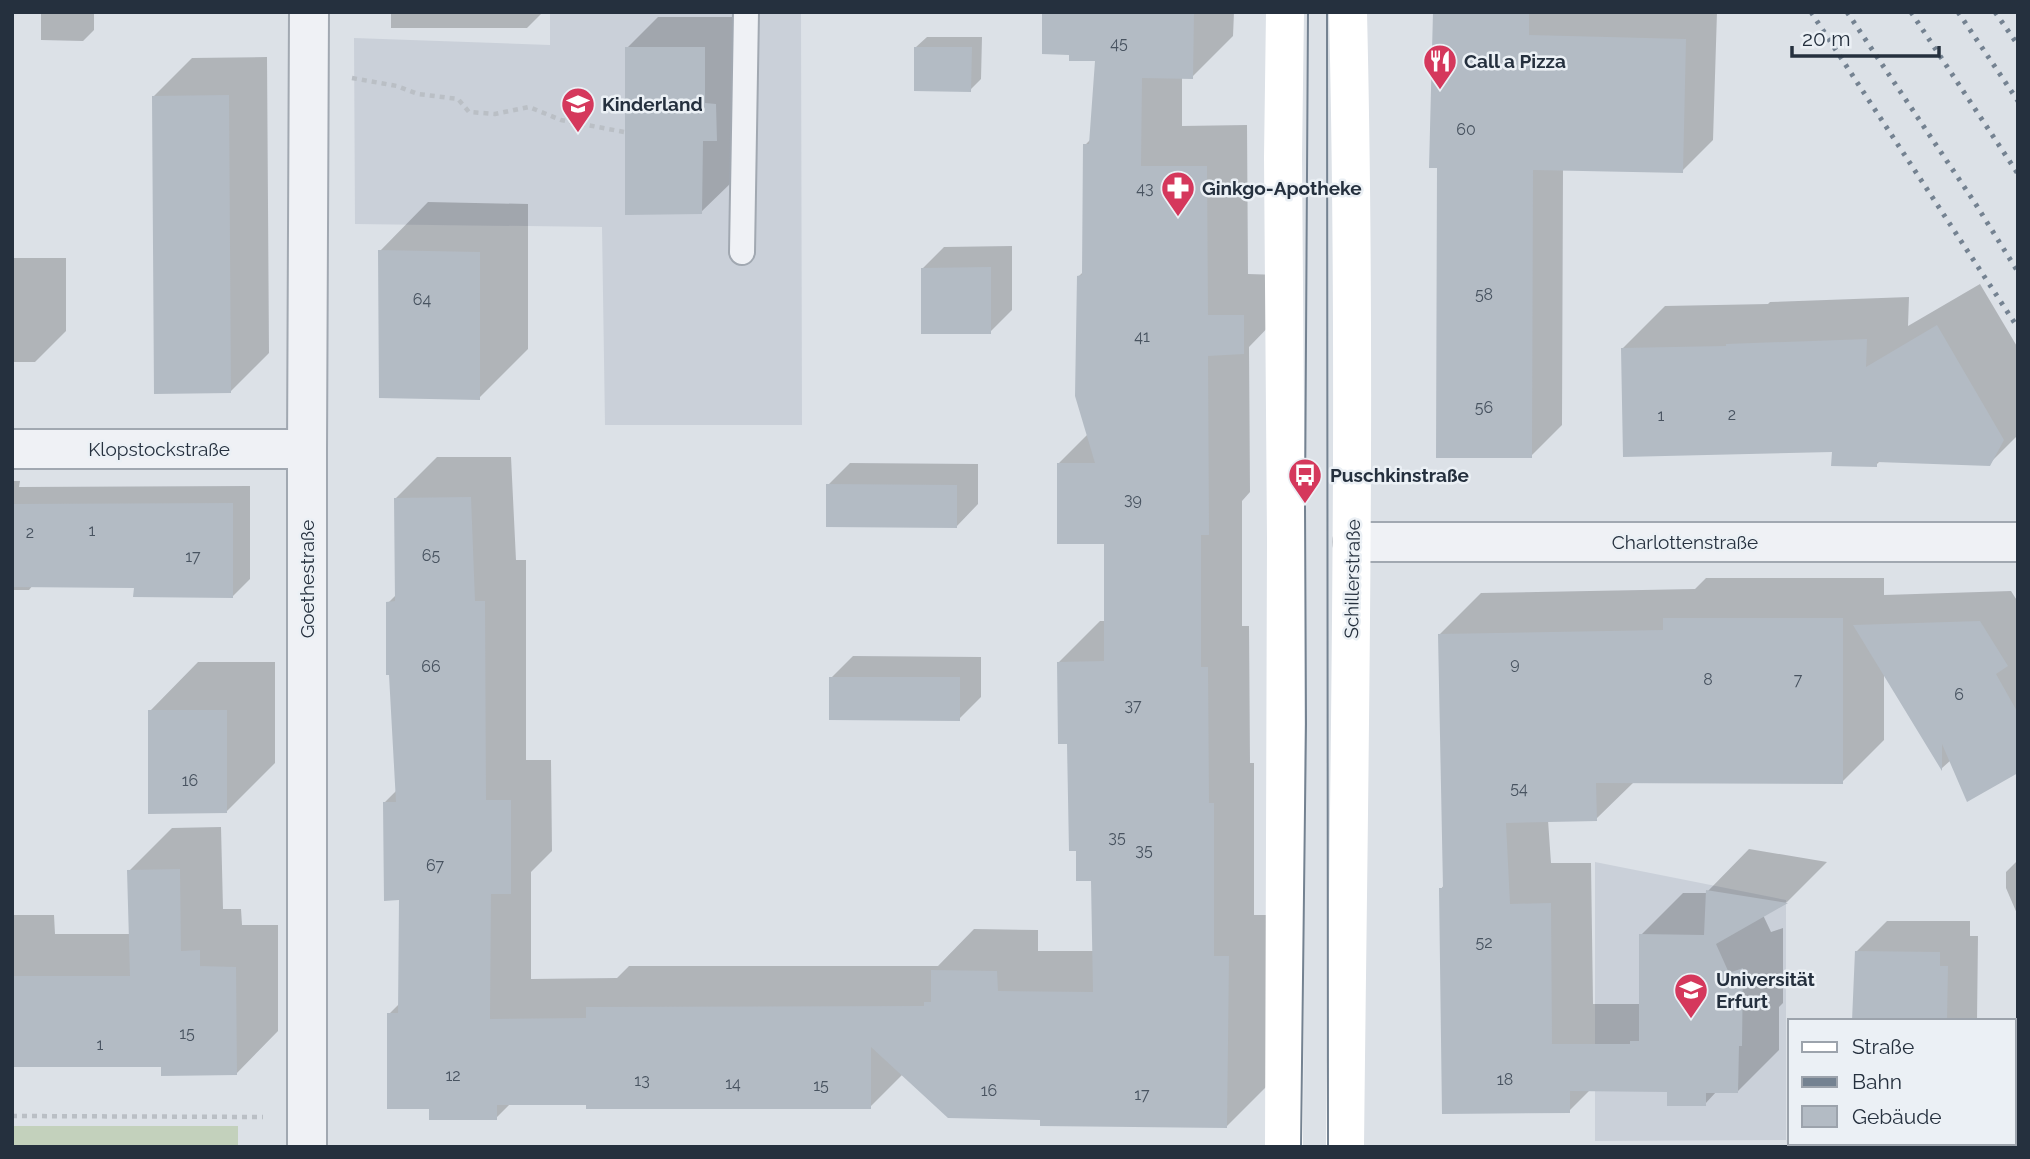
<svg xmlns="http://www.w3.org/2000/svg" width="2030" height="1159" viewBox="0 0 2030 1159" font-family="Raleway,sans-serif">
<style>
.built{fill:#cad0d9}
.green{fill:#c3d1bc}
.shadow{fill:#0003}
.building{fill:#b3bbc4}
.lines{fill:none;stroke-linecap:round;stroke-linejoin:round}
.lane-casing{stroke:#a1a8b1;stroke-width:28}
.street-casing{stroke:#a1a8b1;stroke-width:42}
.path{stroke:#babfc5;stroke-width:4.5;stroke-dasharray:5 5;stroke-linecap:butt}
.lane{stroke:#eff1f5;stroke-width:24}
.street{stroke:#eff1f5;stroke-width:38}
.secondary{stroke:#fff;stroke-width:38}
.tram{stroke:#748291;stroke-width:2}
.rail{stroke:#748291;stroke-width:5;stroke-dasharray:3.5 7;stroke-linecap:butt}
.labels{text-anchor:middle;stroke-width:5;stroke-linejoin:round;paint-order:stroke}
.number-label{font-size:16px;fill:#485360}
.poi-label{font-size:19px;font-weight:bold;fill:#25303e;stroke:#ebf0f5;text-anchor:start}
.street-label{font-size:19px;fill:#25303e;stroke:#ebf0f5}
</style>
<rect width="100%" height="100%" fill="#dce1e7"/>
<!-- built -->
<path class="built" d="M550,12H801L802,425H605L602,227L355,224L354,38L550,45Z
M1595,862L1786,900V1140L1595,1141Z"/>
<!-- green -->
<path class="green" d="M12,1126H238V1147H12Z"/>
<!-- shadow -->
<path class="shadow" d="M41,12H94V30L83,41L41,40Z
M391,12H543L527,28H391Z
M1044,12H1234L1233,36L1192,77H1182V126L1247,125L1248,274L1285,275L1284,311L1249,347L1250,492L1242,501V626H1249L1250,763H1254V915H1270L1268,1085L1227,1126L1041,1119L903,1074L870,1107L511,1103L496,1118L430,1107L389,1014L400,1003V899L385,802L397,790L388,603L396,595V498L437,457H511L516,560H526V760H551L552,851L531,872V979L617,978L629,966H938L974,929L1038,930V951H1094L1093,879L1069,742L1059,662L1100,621H1106L1105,542L1058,464L1088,434L1078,277L1084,271L1085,145L1092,138L1097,59L1070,53Z
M1435,12H1717L1713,140L1682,171L1563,169L1562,425L1531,456L1438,166Z
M658,17H735L732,182L701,212L627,48Z
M927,37H982L981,79L970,90L916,47Z
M267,57L269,353L230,392L154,96L192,58Z
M428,202L528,204V349L479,398L380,251Z
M1012,246V310L990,332L923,268L944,247Z
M12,258H66V331L35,362H12Z
M1980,284L2018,348V435L1989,464L1880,461L1876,465L1834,451L1623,348L1665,306L1768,304L1770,302L1909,297L1908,326Z
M850,463L978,464V504L957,526L828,485Z
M12,481H20L19,487L250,486V579L233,596L135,586L33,585L29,590H12Z
M1706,578H1884V595L2011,591L2018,602V771L1951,760L1942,768L1884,672V740L1842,782H1634L1596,819L1548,820L1551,863H1591L1593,1004H1641V935L1683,893H1707L1708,891L1749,849L1827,862L1787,902L1763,915L1771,932L1783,928V1003L1779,1007V1050L1737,1092L1717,1091L1705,1104L1669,1090L1591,1089L1569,1111L1441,889L1444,885L1439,635L1481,593L1695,589Z
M853,656L981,657V697L959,719L831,678Z
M198,662H275V763L226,812L150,711Z
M221,827L223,909H241L242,925H278V1031L236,1074L162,1065H12V915H54L55,934H131L129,871L172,828Z
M2018,860V916L2006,888V872Z
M1887,921H1970V936H1978L1977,1021H1854L1856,952Z"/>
<!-- building -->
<path class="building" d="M1042,12H1194L1193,79L1142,78L1141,166H1207L1208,315H1244V354L1208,356L1209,535H1201V667H1208L1209,803H1214V956H1229L1227,1128L1040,1126V1120L948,1118L871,1047V1109H586V1105H497V1120H429V1109H387V1013H398L399,900L384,901L383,802H396L389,675H386V602L395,601L394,498L471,497L475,601H485L486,800H511V894H491L490,1019L586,1018V1007L924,1006V1002H931V970L997,971L998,991L1093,992L1091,881H1076V851H1069L1067,744H1058L1057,662L1104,661V544H1057V463H1095L1075,396L1077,276L1082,275L1083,144H1089L1095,61H1069V55L1042,54Z
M1433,12H1529V35L1686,39L1683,173L1533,170L1532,458H1436L1437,168H1429Z
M625,47H705V103L716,104L717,141H703L702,214L625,215Z
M914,47H972L971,92L914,91Z
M229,95L231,393L154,394L152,96Z
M378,250L480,252V400L379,398Z
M991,267V334H921V268Z
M1937,325L2004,440L1990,466L1877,462V467L1831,466L1832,452L1623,457L1621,348L1726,346V344L1867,339L1866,367Z
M826,484L957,485V528L826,527Z
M233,503V598L133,597L134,588L12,587V504Z
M1663,618H1843V784L1596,783L1597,821L1506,823L1510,904L1551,903L1552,1044H1630V1041H1639V934L1704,935L1706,890L1788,903L1716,944L1729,973L1743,968L1742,1046H1739L1738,1093H1706V1106H1667V1092L1570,1091V1113L1442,1114L1439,888H1443L1438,634L1663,630Z
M1980,621L2008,666L1996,674L2018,713V773L1967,802L1942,744V771L1853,625Z
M829,677H960V721L829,720Z
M148,710H227V813L148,814Z
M180,869L181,951L200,950V966L236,967L237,1075L161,1076V1067H12V976H130L127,870Z
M1855,951L1940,952V966H1948L1947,1021H1852Z"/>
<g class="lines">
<!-- lane casing -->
<g class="lane-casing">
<path id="lane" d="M742,252L746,12"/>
</g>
<!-- street casing -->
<g class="street-casing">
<path id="street" d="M12,449H307
M1353,542H2018
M307,1147V449L309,12"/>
</g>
<!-- path -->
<path class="path" d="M352,78L397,86L418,94L458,99L469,112L495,114L529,107L561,120L624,132
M12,1116L263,1117"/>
<!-- lane -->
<use href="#lane" class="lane"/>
<!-- street -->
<use href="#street" class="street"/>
<!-- secondary -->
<path class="secondary" d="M1284,1147L1286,540L1283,157L1285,12
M1345,1147C1349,769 1357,390 1348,12"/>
<!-- tram -->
<path class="tram" d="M1327,12L1328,1147
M1301,1147L1306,724L1305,505L1308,12"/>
<!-- rail -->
<path class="rail" d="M1811,12L2018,328
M1847,12L1975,203L2018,272
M1911,12L2018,174
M1958,12L2018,101
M1995,12L2018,45"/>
</g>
<!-- icons -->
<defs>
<g id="restaurant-pin" transform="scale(1.75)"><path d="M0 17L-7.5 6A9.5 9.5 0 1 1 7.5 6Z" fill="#d5385c" stroke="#ebf0f5"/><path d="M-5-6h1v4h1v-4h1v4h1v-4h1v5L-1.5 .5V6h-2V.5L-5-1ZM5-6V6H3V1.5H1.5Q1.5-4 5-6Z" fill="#fff"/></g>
<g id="school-pin" transform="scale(1.75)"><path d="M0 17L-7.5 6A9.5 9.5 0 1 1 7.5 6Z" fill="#d5385c" stroke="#ebf0f5"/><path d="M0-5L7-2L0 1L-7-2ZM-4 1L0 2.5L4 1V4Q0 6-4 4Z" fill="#fff"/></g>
<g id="pharmacy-pin" transform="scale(1.75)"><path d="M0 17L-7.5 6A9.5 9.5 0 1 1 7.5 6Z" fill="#d5385c" stroke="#ebf0f5"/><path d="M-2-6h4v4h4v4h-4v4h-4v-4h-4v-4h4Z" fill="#fff"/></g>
<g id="bus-pin" transform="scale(1.75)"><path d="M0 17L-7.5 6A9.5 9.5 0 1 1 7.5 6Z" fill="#d5385c" stroke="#ebf0f5"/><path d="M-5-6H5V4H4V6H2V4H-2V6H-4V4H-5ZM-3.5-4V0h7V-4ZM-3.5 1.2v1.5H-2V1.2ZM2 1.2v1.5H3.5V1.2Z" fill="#fff"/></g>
<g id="university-pin" transform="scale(1.75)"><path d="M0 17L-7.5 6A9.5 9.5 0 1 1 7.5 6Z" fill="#d5385c" stroke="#ebf0f5"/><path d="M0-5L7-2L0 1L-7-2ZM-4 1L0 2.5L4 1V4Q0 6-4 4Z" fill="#fff"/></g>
</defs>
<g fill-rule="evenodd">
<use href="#restaurant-pin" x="1440" y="61"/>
<use href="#school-pin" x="578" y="104"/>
<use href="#pharmacy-pin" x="1178" y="188"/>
<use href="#bus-pin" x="1305" y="475"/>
<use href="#university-pin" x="1691" y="990"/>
</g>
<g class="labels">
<!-- number labels -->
<g class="number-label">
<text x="1119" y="49">45</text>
<text x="1466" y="135">60</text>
<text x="1145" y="194">43</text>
<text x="1484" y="300">58</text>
<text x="422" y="305">64</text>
<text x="1142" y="342">41</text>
<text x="1484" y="413">56</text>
<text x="1732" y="420">2</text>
<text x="1661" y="421">1</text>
<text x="1133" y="505">39</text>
<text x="92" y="536">1</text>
<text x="30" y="538">2</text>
<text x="431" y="561">65</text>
<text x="193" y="562">17</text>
<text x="1515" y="669">9</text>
<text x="431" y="672">66</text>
<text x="1708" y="685">8</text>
<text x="1798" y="685">7</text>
<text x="1959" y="700">6</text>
<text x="1133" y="711">37</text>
<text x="190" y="786">16</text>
<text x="1519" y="794">54</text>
<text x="1117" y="843">35</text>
<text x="1144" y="856">35</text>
<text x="435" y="871">67</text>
<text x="1484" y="948">52</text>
<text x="187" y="1039">15</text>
<text x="100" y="1050">1</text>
<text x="453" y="1081">12</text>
<text x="1505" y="1085">18</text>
<text x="642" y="1086">13</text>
<text x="733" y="1089">14</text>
<text x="821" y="1091">15</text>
<text x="989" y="1096">16</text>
<text x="1142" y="1100">17</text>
</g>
<!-- poi labels -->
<g class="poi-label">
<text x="1464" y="68">Call a Pizza</text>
<text x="602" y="111">Kinderland</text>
<text x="1202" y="195">Ginkgo-Apotheke</text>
<text x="1330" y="482">Puschkinstraße</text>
<text x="1716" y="986">Universität<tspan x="1716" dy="22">Erfurt</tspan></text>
</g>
<!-- street labels -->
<g class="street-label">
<text x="159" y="456">Klopstockstraße</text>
<text x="1685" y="549">Charlottenstraße</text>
<text transform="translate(307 579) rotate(-90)" y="7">Goethestraße</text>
<text transform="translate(1352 579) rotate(-89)" y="7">Schillerstraße</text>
</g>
</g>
<!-- border -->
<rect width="2030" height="1159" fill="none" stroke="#25303e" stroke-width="28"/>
<!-- legend -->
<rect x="1788" y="1019" width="228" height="126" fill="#ebf0f5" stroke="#9ca3ac" stroke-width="2"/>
<rect x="1802" y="1042" width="35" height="10" fill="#ffffff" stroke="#9ca3ac" stroke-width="2"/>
<text x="1852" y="1054" font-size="21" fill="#25303e">Straße</text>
<rect x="1802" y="1077" width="35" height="10" fill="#748291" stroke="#9ca3ac" stroke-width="2"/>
<text x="1852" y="1089" font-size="21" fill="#25303e">Bahn</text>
<rect x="1802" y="1106" width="35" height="21" fill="#b3bbc4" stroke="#9ca3ac" stroke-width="2"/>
<text x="1852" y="1124" font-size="21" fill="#25303e">Gebäude</text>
<!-- scale -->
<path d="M1792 46v10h147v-10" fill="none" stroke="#25303e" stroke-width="3.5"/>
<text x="1802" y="46" font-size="21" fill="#25303e" stroke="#ebf0f5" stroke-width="5" paint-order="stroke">20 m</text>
</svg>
